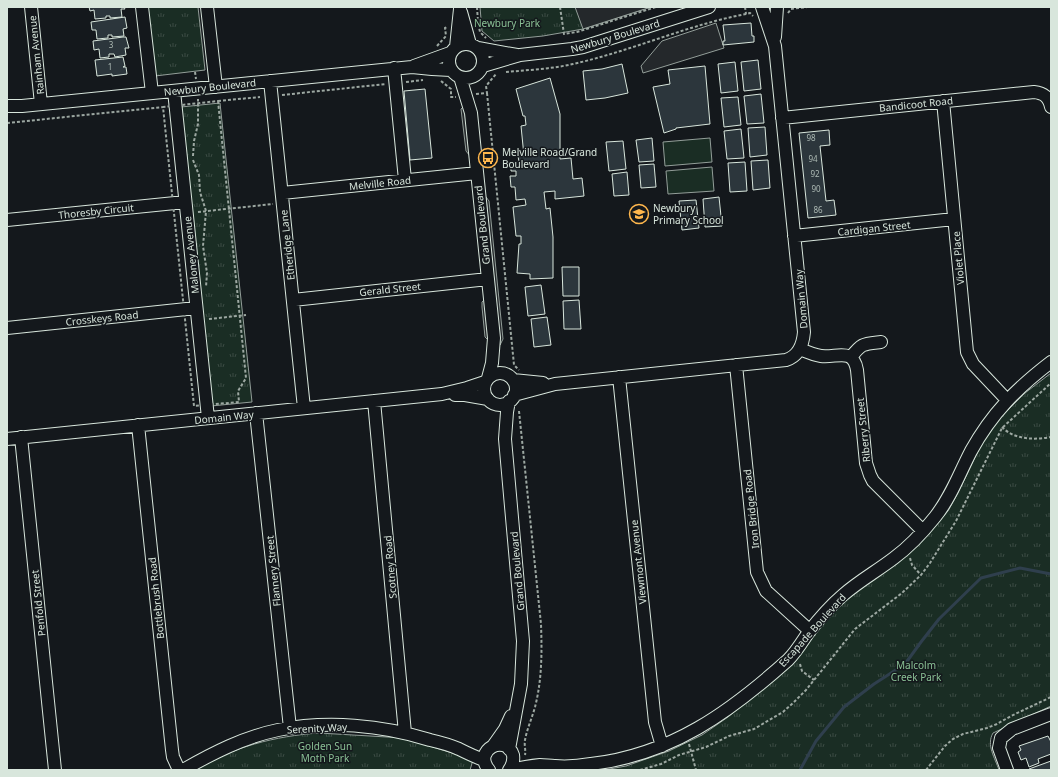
<svg xmlns="http://www.w3.org/2000/svg" width="1058" height="777" viewBox="0 0 1058 777" font-family="'Noto Sans',sans-serif">
<style>
.grass{fill:url(#grass-tufts);stroke:#939e99}
.pitch{fill:#1a2d24;stroke:#939e99}
.parking{fill:#24282b;stroke:#939e99}
.lines{fill:none;stroke-linecap:round;stroke-linejoin:round}
.stream{stroke:#2f3f4d;stroke-width:3}
.building{fill:#2c363c;stroke:#d8e6dc}
.minor-casing{stroke:#d8e6dc;stroke-width:14}
.path{stroke:#9da8a2;stroke-width:2;stroke-dasharray:3 2;stroke-linecap:butt}
.minor{stroke:#14181c;stroke-width:12}
.labels{text-anchor:middle;stroke-width:3;stroke-linejoin:round;paint-order:stroke}
.number-label{font-size:8px;fill:#adbab4}
.park-label{font-size:10px;fill:#8ac095;stroke:#14181c}
.street-label{font-size:10px;fill:#d8e6dc;stroke:#14181c}
.poi-label{font-size:10px;fill:#d8e6dc;stroke:#14181c;text-anchor:start}
</style>
<defs>
<pattern id="grass-tufts" width="24" height="20" patternUnits="userSpaceOnUse"><rect width="24" height="20" fill="#1a2d24"/><path d="M3 7l-1-3M5 7V3M7 7l1-3M15 17l-1-3M17 17v-4M19 17l1-3" fill="none" stroke="#3b4b43"/></pattern>
</defs>
<rect width="100%" height="100%" fill="#14181c"/>
<!-- grass -->
<path class="grass" d="M147,7H198L205,70L155,76Z
M480,7H651L583,29L543,36L494,41L482,31Z
M220,103L252,402L211,406L181,107Z
M1051,373V706L993,733C986,745 995,758 999,770H604L626,766L669,751L702,735L728,717L793,662L825,621L846,598L905,557L940,520L948,511L958,493L981,445L998,420L1025,393Z
M319,733L404,738L468,758L473,760L470,770H194C233,747 275,736 319,733Z"/>
<!-- pitch -->
<path class="pitch" d="M710,138L712,162L665,166L663,142Z
M712,167L714,191L668,194L666,171Z"/>
<!-- parking -->
<path class="parking" d="M575,7H651L583,29Z
M716,23L724,48L643,73L641,66L662,41Z
M465,105L470,156L466,151L461,109Z
M486,197L489,201L503,339L500,345Z
M485,299L489,341L485,337L482,307V302Z"/>
<g class="lines">
<!-- stream -->
<path class="stream" d="M800,770L816,741L844,707L874,684L905,664L921,642L939,619L981,578L1020,568L1051,574"/>
</g>
<!-- building -->
<path class="building" d="M89,7H124L125,9H121L122,17L110,18V16H106V18L95,19L94,10L90,11Z
M125,17L127,28L123,29L124,36L112,37V35H108V38L97,39L96,30H92L91,22Z
M751,23L752,36H754V42L723,45V41H725L723,25Z
M123,37H126L129,48H125L126,55L115,57L114,54H109V57L100,58L99,49L94,50L93,41Z
M123,57L125,66L123,67H126L127,74L112,76V74L97,76L95,60Z
M758,60L761,89L744,91L741,62Z
M735,62L738,91L721,93L718,64Z
M622,64L628,93L605,98L586,100L583,71L602,69Z
M705,66L710,124L676,128V129L664,133L653,87L670,84L668,70Z
M550,78L560,114V159L571,158L573,179L582,178L584,196L555,199V191L544,192L546,209L550,208L553,237V278L530,279V274L517,273L519,244H521V236H516L513,207L526,205L525,199L516,200L515,187H511L510,176H516V171H511V163L519,162L518,156H524L521,126L526,125L525,116H523L516,89Z
M425,89L432,158L410,160L404,91Z
M761,94L764,123L747,124L744,96Z
M738,97L741,125L724,127L721,98Z
M765,127L767,155L750,157L748,128Z
M741,129L744,158L727,159L724,131Z
M829,130L830,145L820,146L826,201L834,200L836,215L808,218L799,133Z
M652,138L654,161L639,162L636,140Z
M623,141L626,169L609,171L606,142Z
M768,160L770,188L753,190L751,161Z
M745,162L747,191L730,192L728,163Z
M654,164L656,187L641,188L639,165Z
M627,172L629,195L614,196L612,174Z
M719,197L722,226L705,227L703,199Z
M696,200L699,228L682,230L679,201Z
M562,267H579V296H563Z
M541,285L545,314L528,316L525,287Z
M579,300L581,329H564L563,301Z
M547,317L551,345L534,347L531,319Z
M1048,736L1051,742V754L1038,759L1039,763L1029,767L1026,758L1021,760L1018,752L1021,750L1019,746Z
M1051,761V770H1029V769Z"/>
<g class="lines">
<!-- minor casing -->
<g class="minor-casing">
<path id="minor" d="M31,7L41,104
M142,7L152,93
M207,7L216,87
M461,12L470,44
M775,37L777,7
M449 61a17 17 0 1 1 34 0a17 17 0 1 1-34 0Z
M456,47L460,9
M478,48L517,55
M414,66L450,53
M483,66L520,55L572,49L583,47L709,7
M394,68L405,180
M460,77L471,113L494,338L492,363L488,378
M270,81L304,408
M174,91L208,418
M943,101L967,352L973,364L1007,400
M7,106H22L412,67L432,69L451,70
M782,118L1034,92C1044,93 1049,97 1051,107
M282,193L477,173
M7,220L185,202
M794,236L954,219
M293,300L488,279
M7,328L196,308
M800,349C807,352 814,355 821,356C837,358 853,347 857,370L866,463L870,475L873,481L923,531
M851,357C862,343 863,344 881,342
M736,365L757,572L766,591L810,631
M484 389a16 16 0 1 1 32 0a16 16 0 1 1-32 0Z
M619,377L655,722L662,746
M513,380L543,383
M455,395H465L488,399
M514,395L555,384L786,360C799,356 803,344 804,332L775,46L762,7
M374,401L405,733
M256,413L290,728
M138,425L172,750L173,757L179,770
M21,437L55,770
M7,439L442,394L467,388L485,382
M493,746L505,729L511,716
M509,749L521,684L523,641L505,439L507,412L509,401
M183,770C213,753 244,737 278,730C327,720 382,725 430,740C439,742 450,745 459,749C467,753 475,757 484,760
M489,770C472,750 506,733 513,755C514,761 512,766 509,770
M510,770C519,768 530,766 540,765C545,765 550,766 555,766C567,767 579,766 591,764C671,755 730,712 788,660C796,652 802,642 808,633C818,620 830,606 843,595C859,581 877,571 894,558C909,547 923,532 935,517C951,497 959,474 971,451C992,413 1017,388 1051,362
M1007,770L999,748L1001,738L1012,729L1051,714"/>
</g>
<!-- path -->
<path class="path" d="M477,7L478,22
M560,7L564,34L577,32L656,7
M745,7L746,14
M788,13L791,9L807,7
M475,23L478,22L480,32L486,38
M437,46L446,36L445,28L447,27
M195,72L196,79
M506,72C528,70 551,69 573,64C632,51 687,25 746,14L750,13L753,16
M441,81L451,89V97H456
M406,82L423,80
M487,93L514,365L519,370
M476,94L487,93L486,86L496,74
M282,95L386,84
M218,101L246,378L238,391L239,402L194,406L163,107Z
M218,101L260,97
M7,123L163,107
M193,156L194,141L198,124V99
M193,160L199,175L200,192L206,211L203,246L207,273L206,287
M198,212L273,204
M209,319L246,315
M519,411L541,624C542,652 542,680 535,707C532,718 527,729 525,740C524,745 526,750 525,755
M1002,427C1014,440 1035,440 1051,437
M910,558L912,565L921,575
M800,664L802,671L814,680
M689,744L696,770
M640,770L661,764L679,755L706,747L729,736L754,729L783,712L794,702L806,690L855,629L902,593L921,575L930,563L956,521L1002,428L1051,383
M926,770L945,746L953,739L963,734L987,728L997,724L1011,716L1051,697"/>
<!-- minor -->
<use href="#minor" class="minor"/>
</g>
<!-- icons -->
<defs>
<g id="bus-ring" transform="scale(1)"><circle r="9.5" fill="#14181c" stroke="#ffb74d" stroke-width="1.5"/><path d="M-5-6H5V4H4V6H2V4H-2V6H-4V4H-5ZM-3.5-4V0h7V-4ZM-3.5 1.2v1.5H-2V1.2ZM2 1.2v1.5H3.5V1.2Z" fill="#ffb74d"/></g>
<g id="school-ring" transform="scale(1)"><circle r="9.5" fill="#14181c" stroke="#ffb74d" stroke-width="1.5"/><path d="M0-5L7-2L0 1L-7-2ZM-4 1L0 2.5L4 1V4Q0 6-4 4Z" fill="#ffb74d"/></g>
</defs>
<g fill-rule="evenodd">
<use href="#bus-ring" x="488" y="158"/>
<use href="#school-ring" x="639" y="214"/>
</g>
<g class="labels">
<!-- number labels -->
<g class="number-label">
<text x="111" y="48">3</text>
<text x="110" y="70">1</text>
<text x="811" y="141">98</text>
<text x="813" y="162">94</text>
<text x="815" y="177">92</text>
<text x="816" y="192">90</text>
<text x="818" y="213">86</text>
</g>
<!-- park labels -->
<g class="park-label">
<text x="507" y="27">Newbury Park</text>
<text x="916" y="669">Malcolm<tspan x="916" dy="12">Creek Park</tspan></text>
<text x="325" y="750">Golden Sun<tspan x="325" dy="12">Moth Park</tspan></text>
</g>
<!-- street labels -->
<g class="street-label">
<text transform="translate(615 36) rotate(-17)" y="4">Newbury Boulevard</text>
<text transform="translate(36 55) rotate(-96)" y="4">Rainham Avenue</text>
<text transform="translate(210 87) rotate(-6)" y="4">Newbury Boulevard</text>
<text transform="translate(916 104) rotate(-6)" y="4">Bandicoot Road</text>
<text transform="translate(380 183) rotate(-6)" y="4">Melville Road</text>
<text transform="translate(96 211) rotate(-6)" y="4">Thoresby Circuit</text>
<text transform="translate(482 225) rotate(-96)" y="4">Grand Boulevard</text>
<text transform="translate(874 228) rotate(-6)" y="4">Cardigan Street</text>
<text transform="translate(287 245) rotate(-96)" y="4">Etheridge Lane</text>
<text transform="translate(191 255) rotate(-96)" y="4">Maloney Avenue</text>
<text transform="translate(958 258) rotate(-95)" y="4">Violet Place</text>
<text transform="translate(390 289) rotate(-6)" y="4">Gerald Street</text>
<text transform="translate(801 299) rotate(-95)" y="4">Domain Way</text>
<text transform="translate(102 318) rotate(-6)" y="4">Crosskeys Road</text>
<text transform="translate(224 417) rotate(-6)" y="4">Domain Way</text>
<text transform="translate(863 430) rotate(-96)" y="4">Riberry Street</text>
<text transform="translate(751 509) rotate(-96)" y="4">Iron Bridge Road</text>
<text transform="translate(638 562) rotate(-96)" y="4">Viewmont Avenue</text>
<text transform="translate(390 567) rotate(-95)" y="4">Scotney Road</text>
<text transform="translate(273 571) rotate(-96)" y="4">Flannery Street</text>
<text transform="translate(517 571) rotate(-95)" y="4">Grand Boulevard</text>
<text transform="translate(156 598) rotate(-96)" y="4">Bottlebrush Road</text>
<text transform="translate(38 603) rotate(-96)" y="4">Penfold Street</text>
<text transform="translate(812 630) rotate(-48)" y="4">Escapade Boulevard</text>
<text transform="translate(317 728) rotate(-3)" y="4">Serenity Way</text>
</g>
<!-- poi labels -->
<g class="poi-label">
<text x="502" y="156">Melville Road/Grand<tspan x="502" dy="12">Boulevard</tspan></text>
<text x="653" y="212">Newbury<tspan x="653" dy="12">Primary School</tspan></text>
</g>
</g>
<!-- border -->
<rect width="1058" height="777" fill="none" stroke="#d8e6dc" stroke-width="16"/>
</svg>
